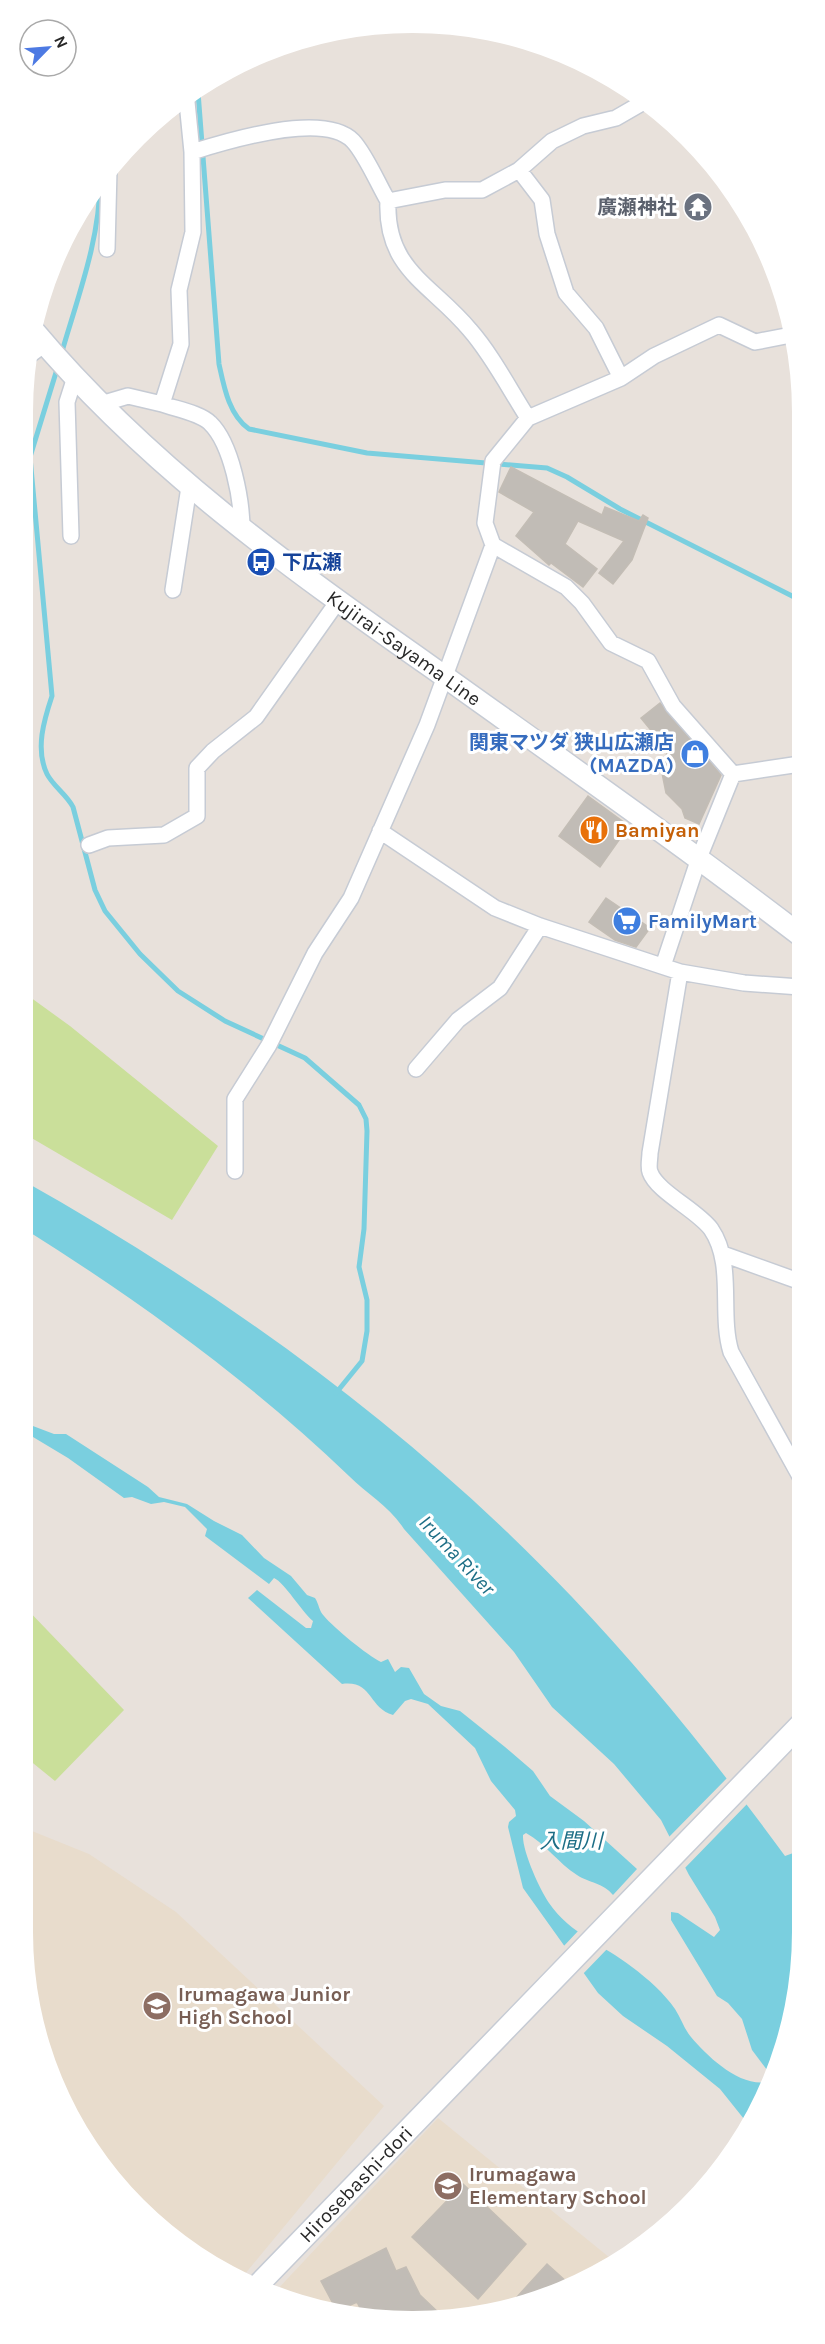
<svg xmlns="http://www.w3.org/2000/svg" width="825" height="2344" viewBox="0 0 825 2344" font-family="Karla,'Noto Sans JP',sans-serif">
<style>
.education{fill:#e8dccc}
.pitch{fill:#cadf9a}
.water{fill:#7acfdf}
.pier{fill:#e8e1db}
.lines{fill:none;stroke-linecap:round;stroke-linejoin:round}
.stream{stroke:#7acfdf;stroke-width:5}
.building{fill:#c1bcb6;stroke:#c3bdb5;stroke-width:1.5}
.street-casing{stroke:#c6cbd4;stroke-width:18}
.secondary-casing{stroke:#c6cbd4;stroke-width:24}
.street{stroke:#fff;stroke-width:15}
.secondary{stroke:#fff;stroke-width:21}
.labels{text-anchor:middle;stroke-width:6;stroke-linejoin:round;paint-order:stroke}
.worship-label{font-size:20px;font-weight:bold;fill:#5b616d;stroke:#fff;text-anchor:end}
.transit-label{font-size:20px;font-weight:bold;fill:#164399;stroke:#fff;text-anchor:start}
.street-label{font-size:20px;fill:#282828;stroke:#fff}
.shop-label{font-size:20px;font-weight:bold;fill:#366cbe;stroke:#fff;text-anchor:end}
.food-label{font-size:20px;font-weight:bold;fill:#c56008;stroke:#fff;text-anchor:start}
.education-label{font-size:20px;font-weight:bold;fill:#785e54;stroke:#fff;text-anchor:start}
.water-label{font-size:21px;font-style:italic;fill:#1d6e86;stroke:#fff}
</style>
<rect width="100%" height="100%" fill="#e8e1db"/>
<!-- education -->
<path class="education" d="M22,1827L89,1854L176,1912L384,2106L239,2281L119,2188L52,2080L23,1931Z
M438,2118L615,2262L513,2308L362,2318L275,2292Z"/>
<!-- pitch -->
<path class="pitch" d="M23,992L70,1026L218,1146L172,1220L23,1133Z
M22,1604L124,1710L55,1781L23,1755Z"/>
<!-- water -->
<path class="water" d="M22,1180C223,1293 412,1429 572,1597C649,1678 719,1766 785,1856L796,1852V1859L802,1863V1932L789,2032L770,2074L752,2050L742,2019L728,2003L717,1996L671,1920V1912L678,1913L714,1937L720,1930L715,1917L689,1875L661,1820L614,1764L552,1707L514,1652L404,1529C390,1507 367,1494 349,1476C250,1381 138,1300 23,1228Z
M25,1423L54,1434H66L148,1487L159,1497L187,1504L214,1521L242,1535L264,1558L291,1576L307,1595L315,1598C319,1604 319,1611 324,1616C334,1628 367,1655 381,1662L388,1659L395,1672L401,1667L409,1668L424,1694L441,1706L460,1711L505,1747L533,1771L550,1796L584,1821L637,1869L613,1895C604,1883 589,1883 577,1875C558,1863 546,1844 526,1833L523,1835C522,1851 540,1890 549,1903C570,1934 604,1945 632,1967C648,1979 664,1993 675,2009C681,2018 684,2029 691,2037C707,2056 739,2087 767,2082L748,2124L720,2089L667,2046L623,2016L598,1993L523,1888L508,1827L509,1822L516,1816L515,1810L491,1781L475,1748L428,1704L411,1699L405,1701L393,1715C368,1708 373,1680 342,1684L248,1598L257,1590L306,1628H311L313,1621C301,1611 285,1583 274,1578L269,1584L205,1536L207,1529L185,1507L164,1502L151,1504L132,1497L124,1498L68,1458L23,1431Z"/>
<!-- pier -->
<path class="pier" d="M729,1776L749,1802L683,1870L667,1839Z
M579,1930L609,1947L581,1976L562,1948Z"/>
<g class="lines">
<!-- stream -->
<path class="stream" d="M198,92L219,364C224,387 229,415 249,429L367,453L547,468L567,477L620,509L800,600
M61,355C77,299 100,240 100,181
M58,366L30,457L52,696C44,720 35,749 47,774C53,786 67,795 73,807L95,890L105,911L140,954L178,991L225,1021L305,1058L359,1105L366,1119L367,1131L364,1229L359,1267L367,1300V1331L362,1361L336,1393"/>
</g>
<!-- building -->
<path class="building" d="M511,467L602,515L605,507L639,521L643,515L648,518L632,560L613,584L599,573L624,541L578,521L565,544L597,569L583,587L551,563L549,565L516,536L534,512L499,492Z
M660,703L721,775L699,824L685,818L682,809L666,793L661,768L668,751L641,718Z
M588,796L629,826L600,867L559,836Z
M606,898L650,928L636,947L615,940L589,922Z
M463,2184L526,2244L478,2299L412,2237Z
M386,2248L396,2271L406,2267L420,2295L439,2313L365,2318L357,2302L337,2311L321,2281Z
M547,2264L568,2283L513,2308L506,2309Z"/>
<g class="lines">
<!-- street casing -->
<g class="street-casing">
<path id="street" d="M192,152C227,141 324,111 353,141C366,155 378,184 388,201L445,190H482L519,170L552,141L583,126L616,118L642,103
M519,170L542,200L547,234L566,293L596,328L621,378
M388,201C385,270 432,284 470,330C492,355 510,390 528,418
M107,249L109,170
M30,355L45,344
M101,404L128,396L162,404L181,344L179,290L193,232L192,152L187,102
M162,404C176,409 200,413 210,423C232,444 242,501 242,530
M71,536L67,402L75,377
M493,545L566,587L582,603L611,643L648,661L673,706L733,774L800,764
M173,590L189,487
M380,831L495,908L540,926L680,972L744,983L800,987
M89,845L108,838L164,835L197,816V768L213,751L256,717L338,601
M663,966L699,858L733,774
M680,972L650,1153C650,1158 648,1167 650,1172C657,1192 697,1210 711,1229C735,1264 719,1313 731,1352L802,1480
M416,1069L458,1020L500,988L540,926
M235,1171V1099L269,1045L315,953L351,898L427,725L493,545L485,523L493,461L528,418L621,378L654,356L719,325L755,342L791,335
M723,1254L801,1282"/>
</g>
<!-- secondary casing -->
<g class="secondary-casing">
<g id="secondary">
<path id="s1" d="M33,330C147,466 290,568 434,669C557,757 680,843 800,935"/>
<path id="s2" d="M257,2286L802,1723"/>
</g>
</g>
<!-- street -->
<use href="#street" class="street"/>
<!-- secondary -->
<use href="#secondary" class="secondary"/>
</g>
<!-- icons -->
<defs>
<g id="temple-disc" transform="scale(1.5)"><circle r="9.5" fill="#6b7280" stroke="#fff"/><path d="M0-6L5-2H3V0L6.5 2.5H4V6H1.5V3h-3V6H-4V2.5H-6.5L-3 0V-2H-5Z" fill="#fff"/></g>
<g id="bus-disc" transform="scale(1.5)"><circle r="9.5" fill="#1a4fb4" stroke="#fff"/><path d="M-5-6H5V4H4V6H2V4H-2V6H-4V4H-5ZM-3.5-4V0h7V-4ZM-3.5 1.2v1.5H-2V1.2ZM2 1.2v1.5H3.5V1.2Z" fill="#fff"/></g>
<g id="shop-disc" transform="scale(1.5)"><circle r="9.5" fill="#3f7fe0" stroke="#fff"/><path d="M-5-2.5h2.3a2.7 3.5 0 0 1 5.4 0H5L5.5 6h-11ZM-1.5-2.5h3a1.5 2.3 0 0 0-3 0Z" fill="#fff"/></g>
<g id="restaurant-disc" transform="scale(1.5)"><circle r="9.5" fill="#e8710a" stroke="#fff"/><path d="M-5-6h1v4h1v-4h1v4h1v-4h1v5L-1.5 .5V6h-2V.5L-5-1ZM5-6V6H3V1.5H1.5Q1.5-4 5-6Z" fill="#fff"/></g>
<g id="supermarket-disc" transform="scale(1.5)"><circle r="9.5" fill="#3f7fe0" stroke="#fff"/><path d="M-6-5.5h2.5l.6 2H6L4.5 2H-2.5L-4.4-4H-6ZM-1.5 3.2a1.3 1.3 0 1 0 .1 0ZM3 3.2a1.3 1.3 0 1 0 .1 0Z" fill="#fff"/></g>
<g id="school-disc" transform="scale(1.5)"><circle r="9.5" fill="#8d6e63" stroke="#fff"/><path d="M0-5L7-2L0 1L-7-2ZM-4 1L0 2.5L4 1V4Q0 6-4 4Z" fill="#fff"/></g>
</defs>
<g fill-rule="evenodd">
<use href="#temple-disc" x="698" y="207"/>
<use href="#bus-disc" x="261" y="562"/>
<use href="#shop-disc" x="695" y="754"/>
<use href="#restaurant-disc" x="594" y="830"/>
<use href="#supermarket-disc" x="627" y="921"/>
<use href="#school-disc" x="157" y="2006"/>
<use href="#school-disc" x="448" y="2186"/>
</g>
<g class="labels">
<!-- worship labels -->
<g class="worship-label">
<text x="677" y="214">廣瀬神社</text>
</g>
<!-- transit labels -->
<g class="transit-label">
<text x="282" y="569">下広瀬</text>
</g>
<!-- street labels -->
<g class="street-label">
<text dy="7" stroke="none"><textPath href="#s1" startOffset="490">Kujirai-Sayama Line</textPath></text>
<text dy="7" stroke="none"><textPath href="#s2" startOffset="142">Hirosebashi-dori</textPath></text>
</g>
<!-- shop labels -->
<g class="shop-label">
<text x="674" y="749">関東マツダ 狭山広瀬店<tspan x="674" dy="23">(MAZDA)</tspan></text>
<text x="648" y="928" text-anchor="start">FamilyMart</text>
</g>
<!-- food labels -->
<g class="food-label">
<text x="615" y="837">Bamiyan</text>
</g>
<!-- education labels -->
<g class="education-label">
<text x="178" y="2001">Irumagawa Junior<tspan x="178" dy="23">High School</tspan></text>
<text x="469" y="2181">Irumagawa<tspan x="469" dy="23">Elementary School</tspan></text>
</g>
<!-- water labels -->
<g class="water-label">
<text transform="translate(457 1555) rotate(47)" y="7">Iruma River</text>
<text x="571" y="1848">入間川</text>
</g>
</g>
<!-- crop -->
<path d="M0 0H825V2344H0ZM412 33H413A379 379 0 0 1 792 412V1932A379 379 0 0 1 413 2311H412A379 379 0 0 1 33 1932V412A379 379 0 0 1 412 33Z" fill="#fff" fill-rule="evenodd"/>
<!-- north arrow -->
<g transform="translate(48 48) rotate(65)"><circle r="28" fill="#ffffff" stroke="#a9a9a9" stroke-width="1.5"/>
<path d="M0-4.5L10 22L0 15L-10 22Z" fill="#4d7ae3"/>
<text y="-9" font-size="16" font-weight="bold" text-anchor="middle" fill="#282828">N</text>
</g>
</svg>
